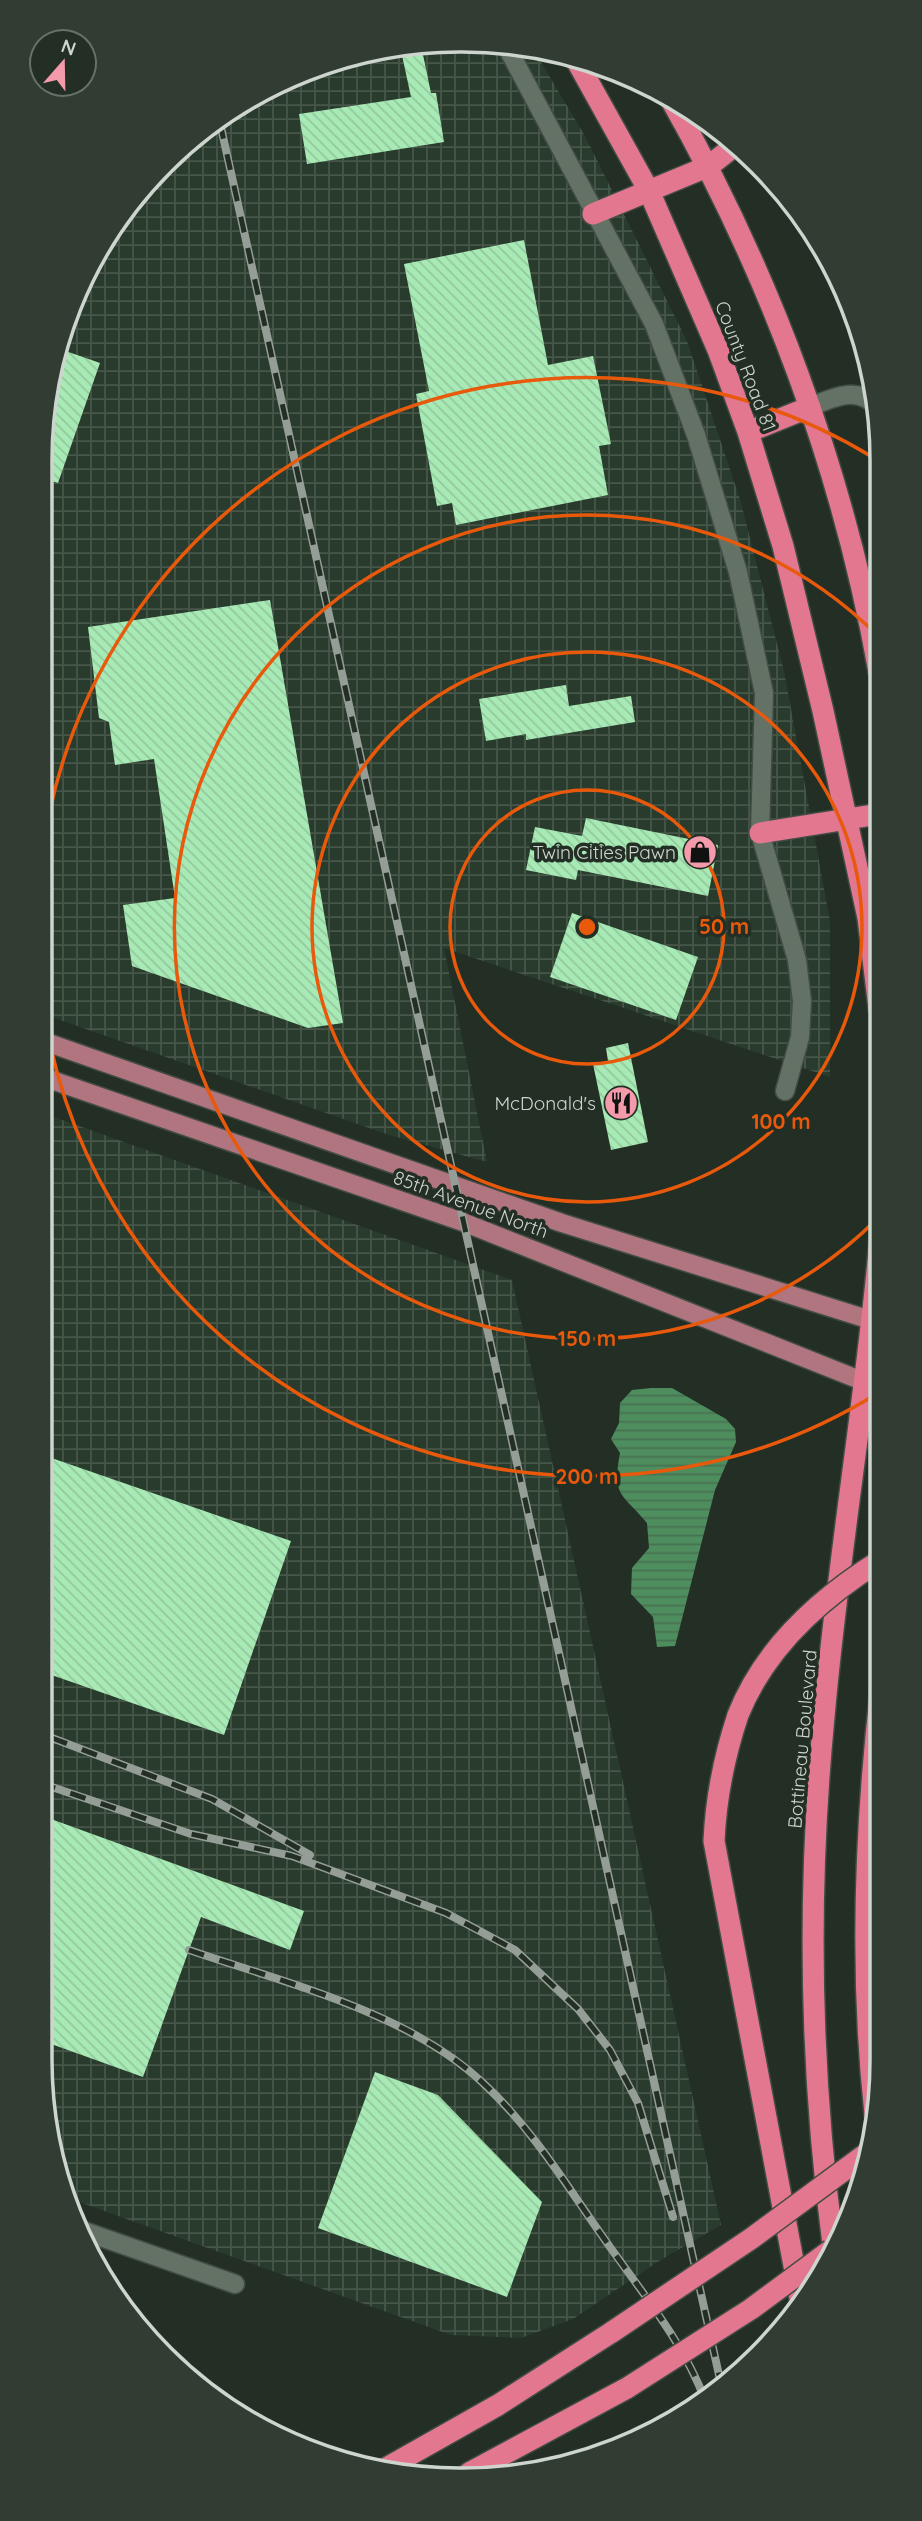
<svg xmlns="http://www.w3.org/2000/svg" width="922" height="2521" viewBox="0 0 922 2521" font-family="Quicksand,sans-serif">
<style>
.industrial{fill:url(#industrial-grid)}
.water{fill:url(#water-rules)}
.building{fill:url(#building-back-hatch)}
.lines{fill:none;stroke-linecap:round;stroke-linejoin:round}
.minor-casing{stroke:#424c44;stroke-width:21}
.major-casing{stroke:#424c44;stroke-width:21}
.highway-casing{stroke:#424c44;stroke-width:24}
.minor{stroke:#647266;stroke-width:18}
.major{stroke:#b0757f;stroke-width:18}
.highway{stroke:#e3778f;stroke-width:21}
.rail-casing{stroke:#959e96;stroke-width:8}
.rail{stroke:#232f25;stroke-width:5;stroke-dasharray:16;stroke-linecap:butt}
.highway-bridge-casing{stroke:#424c44;stroke-width:24;stroke-linecap:butt}
.highway-bridge{stroke:#e3778f;stroke-width:21}
.ring{fill:none;stroke:#e8590c;stroke-width:3.5}
.labels{text-anchor:middle;stroke-width:7;stroke-linejoin:round;paint-order:stroke}
.street-label{font-size:19px;fill:#cdd5ce;stroke:#232f25}
.poi-label{font-size:19px;fill:#cdd5ce;stroke:#232f25;text-anchor:end}
.rim{fill:none;stroke:#cdd5ce;stroke-width:3.5}
.centre{fill:#e8590c;stroke:#232f25;stroke-width:3.5}
.ring-label{font-size:21px;text-anchor:middle;font-weight:bold;fill:#e8590c;stroke:#232f25;stroke-width:7;stroke-linejoin:round;paint-order:stroke}
</style>
<defs>
<pattern id="industrial-grid" width="8" height="8" patternUnits="userSpaceOnUse" patternTransform="scale(1.75)"><rect width="8" height="8" fill="#283b2c"/><path d="M0 4h8M4 0v8" fill="none" stroke="#465649"/></pattern>
<pattern id="water-rules" width="6" height="5" patternUnits="userSpaceOnUse" patternTransform="scale(1.75)"><rect width="6" height="5" fill="#4e8d5d"/><path d="M0 2.5h6" fill="none" stroke="#487252"/></pattern>
<pattern id="building-back-hatch" width="6" height="6" patternUnits="userSpaceOnUse" patternTransform="scale(1.75)"><rect width="6" height="6" fill="#a8eab5"/><path d="M-1 5l2 2M0 0l6 6M5-1l2 2" fill="none" stroke="#93c89d"/></pattern>
</defs>
<rect width="100%" height="100%" fill="#232f25"/>
<!-- industrial -->
<path class="industrial" d="M406,44L535,52L585,136L687,341L740,499L784,671L830,921V1077L444,948L487,1162L389,1135L40,1013V461L54,352L127,205L250,97Z
M40,1112L512,1280L721,2225L659,2261L573,2319L521,2338L451,2335L68,2198L40,2060Z"/>
<!-- water -->
<path class="water" d="M651,1388H672L726,1419L735,1429L736,1442L715,1490L675,1646L657,1647L653,1617L631,1594L632,1568L649,1548L647,1523C621,1492 612,1497 620,1453L611,1439L619,1423L620,1403L632,1390Z"/>
<!-- building -->
<path class="building" d="M406,44L421,45L431,93H436L444,142L307,164L299,114L411,97L400,46Z
M524,240L548,365L593,356L611,444L599,446L608,495L456,525L452,503L437,506L416,394L429,391L404,264Z
M57,348L100,363L58,483L40,477Z
M270,600L343,1023L308,1028L132,966L123,905L175,898L154,759L115,765L109,722L99,718L88,627Z
M566,685L569,706L631,696L635,722L526,740V734L486,741L479,699Z
M586,818L718,845L708,896L578,870L576,880L526,870L535,827L582,836Z
M572,913L698,957L676,1020L550,977Z
M628,1043L648,1142L611,1150L593,1064L608,1061L606,1048Z
M40,1454L291,1541L224,1735L40,1671Z
M40,1815L304,1911L290,1950L201,1917L143,2077L40,2040Z
M375,2072L438,2095L542,2202L507,2297L318,2228Z"/>
<g class="lines">
<!-- minor casing -->
<g class="minor-casing">
<path id="minor" d="M509,51L654,324L696,435L738,572L764,693L760,833L797,960L802,1001L800,1037L785,1091
M810,407C834,397 858,385 878,408
M78,2229L235,2284"/>
</g>
<!-- major casing -->
<g class="major-casing">
<path id="major" d="M40,1040L562,1223L880,1323
M40,1076L463,1222L880,1388"/>
</g>
<!-- highway casing -->
<g class="highway-casing">
<path id="highway" d="M574,56L649,191L718,350L748,432L783,546L823,711L868,918L879,1008
M669,96C770,274 843,470 879,672
M593,214L709,166L733,147
M748,432L810,407
M760,833L879,814
M738,1715C724,1757 716,1797 714,1841L801,2303
M875,2114C860,1976 865,1827 881,1689
M833,2244C810,2070 807,1892 824,1717C838,1557 866,1399 880,1240
M383,2470L498,2405L612,2332
M469,2473L627,2388"/>
</g>
<!-- minor -->
<use href="#minor" class="minor"/>
<!-- major -->
<use href="#major" class="major"/>
<!-- highway -->
<use href="#highway" class="highway"/>
<!-- rail casing -->
<g class="rail-casing">
<path id="rail" d="M220,123L721,2384
M52,1738L212,1799L310,1855
M40,1783L191,1834L292,1856L446,1913L515,1950L578,2009L610,2050L638,2103L673,2217
M189,1950C285,1983 408,2012 483,2083C534,2130 570,2191 610,2247C644,2295 684,2344 705,2400"/>
</g>
<!-- rail -->
<use href="#rail" class="rail"/>
<!-- highway-bridge casing -->
<g class="highway-bridge-casing">
<path id="highway-bridge" d="M738,1715C765,1647 820,1598 881,1560
M612,2332L752,2238L870,2151
M627,2388L751,2309L831,2250"/>
</g>
<!-- highway-bridge -->
<use href="#highway-bridge" class="highway-bridge"/>
</g>
<!-- distance rings -->
<g class="ring">
<circle cx="587" cy="927" r="137"/>
<circle cx="587" cy="927" r="275"/>
<path d="M878 1218A412 412 0 1 1 878 636"/>
<path d="M878 1393A550 550 0 0 1 41 989M41 865A550 550 0 0 1 874 458"/>
</g>
<!-- icons -->
<defs>
<g id="shop-disc" transform="scale(1.75)"><circle r="9.5" fill="#f39aab" stroke="#232f25"/><path d="M-5-2.5h2.3a2.7 3.5 0 0 1 5.4 0H5L5.5 6h-11ZM-1.5-2.5h3a1.5 2.3 0 0 0-3 0Z" fill="#111"/></g>
<g id="restaurant-disc" transform="scale(1.75)"><circle r="9.5" fill="#f39aab" stroke="#232f25"/><path d="M-5-6h1v4h1v-4h1v4h1v-4h1v5L-1.5 .5V6h-2V.5L-5-1ZM5-6V6H3V1.5H1.5Q1.5-4 5-6Z" fill="#111"/></g>
</defs>
<g fill-rule="evenodd">
<use href="#shop-disc" x="700" y="852"/>
<use href="#restaurant-disc" x="621" y="1103"/>
</g>
<g class="labels">
<!-- street labels -->
<g class="street-label">
<text transform="translate(746 366) rotate(69)" y="7">County Road 81</text>
<text transform="translate(471 1204) rotate(20)" y="7">85th Avenue North</text>
<text transform="translate(802 1739) rotate(-85)" y="7">Bottineau Boulevard</text>
</g>
<!-- poi labels -->
<g class="poi-label">
<text x="676" y="859">Twin Cities Pawn</text>
<text x="596" y="1110">McDonald's</text>
</g>
</g>
<!-- crop -->
<path d="M0 0H922V2521H0ZM460 52H462A408 408 0 0 1 870 460V2060A408 408 0 0 1 462 2468H460A408 408 0 0 1 52 2060V460A408 408 0 0 1 460 52Z" fill="#313c33" fill-rule="evenodd"/>
<path class="rim" d="M460 52H462A408 408 0 0 1 870 460V2060A408 408 0 0 1 462 2468H460A408 408 0 0 1 52 2060V460A408 408 0 0 1 460 52Z"/>
<circle cx="587" cy="927" r="10" class="centre"/>
<g class="ring-label">
<text x="724" y="934">50 m</text>
<text x="781" y="1129">100 m</text>
<text x="587" y="1346">150 m</text>
<text x="587" y="1484">200 m</text>
</g>
<!-- north arrow -->
<g transform="translate(63 63) rotate(20)"><circle r="33" fill="#232f25" stroke="#677169" stroke-width="2"/>
<path d="M0-5L12 26L0 18L-12 26Z" fill="#f39aab"/>
<text y="-10" font-size="19" font-weight="bold" text-anchor="middle" fill="#cdd5ce">N</text>
</g>
</svg>
